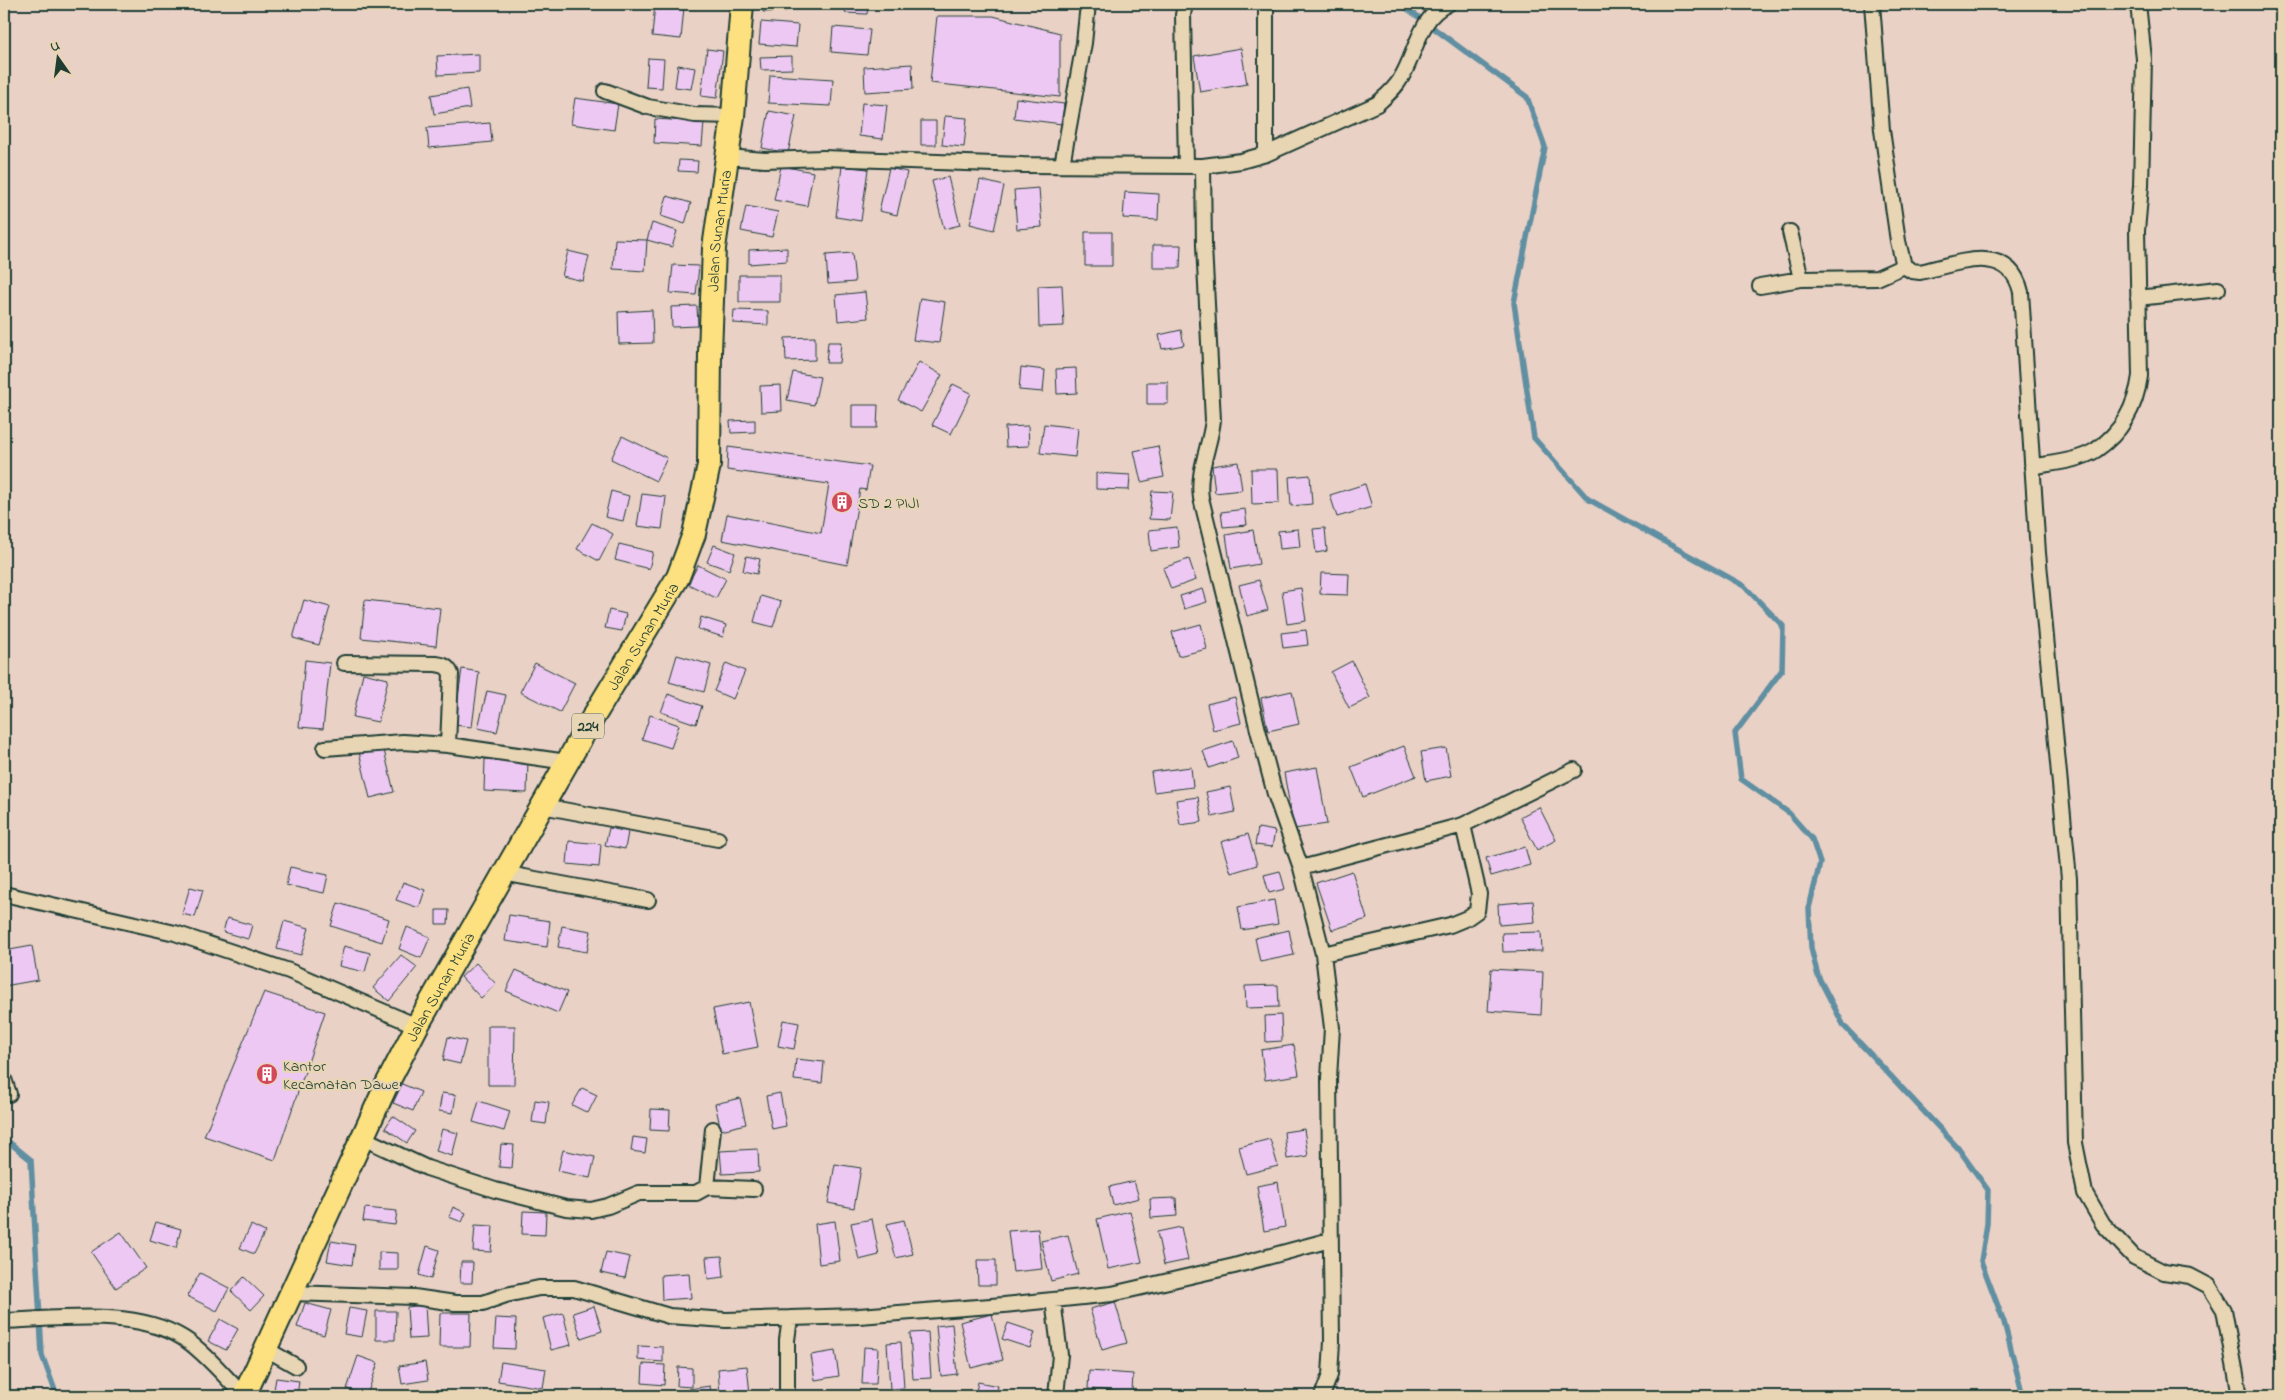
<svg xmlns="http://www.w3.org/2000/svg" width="2285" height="1400" viewBox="0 0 2285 1400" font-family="'Indie Flower',sans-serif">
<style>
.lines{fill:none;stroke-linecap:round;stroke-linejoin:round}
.stream{stroke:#608fa2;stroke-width:5.5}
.building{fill:#edc8f3;stroke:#1f3d34}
.minor-casing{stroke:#1f3d34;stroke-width:18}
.primary-casing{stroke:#1f3d34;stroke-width:26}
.minor{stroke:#e8d5b3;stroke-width:14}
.primary{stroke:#fde080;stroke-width:22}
.labels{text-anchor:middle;stroke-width:4.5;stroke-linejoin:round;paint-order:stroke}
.shield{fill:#e8d5b3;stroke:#5b6b5a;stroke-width:1}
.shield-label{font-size:15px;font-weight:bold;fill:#1f3d34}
.street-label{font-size:16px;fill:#1f3d34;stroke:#e8d5b3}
.poi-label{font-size:16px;fill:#1f3d34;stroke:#e8d5b3;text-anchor:start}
</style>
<rect width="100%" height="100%" fill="#ead1c6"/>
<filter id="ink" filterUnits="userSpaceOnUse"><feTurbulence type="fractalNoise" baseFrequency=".02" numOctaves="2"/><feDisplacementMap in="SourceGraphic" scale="10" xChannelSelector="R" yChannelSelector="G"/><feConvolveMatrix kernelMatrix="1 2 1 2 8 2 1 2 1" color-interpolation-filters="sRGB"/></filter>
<g filter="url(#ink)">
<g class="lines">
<!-- stream -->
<path class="stream" d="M1401,4L1527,97L1545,147L1514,303L1534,438L1588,499L1744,586L1783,626L1782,670L1735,733L1741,779L1789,813L1812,839L1820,863L1809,908L1811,948L1818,976L1844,1026L1958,1148L1988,1190L1987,1224L1981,1261L2004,1322L2023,1396
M4,1138L31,1160L42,1355L57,1396"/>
</g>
<!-- building -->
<path class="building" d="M655,4L684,7L681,39L652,36Z
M763,4H786L787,11L763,12Z
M846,4H868L867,14L845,13Z
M937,16H993L1060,33V97L930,83Z
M761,22L798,25L796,47L759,44Z
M833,27L870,30L867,55L831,52Z
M1241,48L1247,84L1200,92L1194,56Z
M707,49L723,51L717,98L701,96Z
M479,54V73L438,75L437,56Z
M792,56V69L761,70L760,57Z
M648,58L664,59L662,88L646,87Z
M912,64L913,89L865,92L864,67Z
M678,65L695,68L691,89L675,87Z
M770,75L833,79L831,106L768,103Z
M467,89L470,108L434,114L431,95Z
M575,98L618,104L614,130L571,124Z
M1016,98L1064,104L1062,124L1014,118Z
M862,103L887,105L883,139L859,136Z
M769,111L796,116L788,153L762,148Z
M945,116L967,118L964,147L942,145Z
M655,119L704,122L702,146L654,143Z
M921,121H936V145H921Z
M490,123L492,142L429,148L427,128Z
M679,160L698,161L697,172L678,171Z
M781,166L813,172L807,206L774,200Z
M842,166L868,169L861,221L836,217Z
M889,168L907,172L897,215L879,211Z
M948,177L960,225L944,229L932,181Z
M980,180L1004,186L994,230L970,224Z
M1039,188L1042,227L1017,229L1014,190Z
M1125,192L1159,194L1158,220L1123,218Z
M667,196L691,203L685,224L661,216Z
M746,206L778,212L772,237L741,231Z
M652,223L677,231L672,247L647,240Z
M1085,232H1112V266H1085Z
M615,239L647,240L645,271L613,269Z
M1153,245H1181L1180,268H1153Z
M787,248V261L749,264V250Z
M568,251L589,256L583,281L562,276Z
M852,253L855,282L828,284L826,255Z
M673,265L699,266L696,295L670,293Z
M739,275H780V302H739Z
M1062,285L1064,326L1039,327L1038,286Z
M865,292L868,318L838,321L836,295Z
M920,298L945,302L939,343L913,340Z
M697,306L698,326L672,327L671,307Z
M652,310L653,343L619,344L618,312Z
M734,310L768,311V325L733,323Z
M1181,330L1184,345L1162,349L1159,335Z
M815,337V360L786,361L785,338Z
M828,342H841L839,363H826Z
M919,362L942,375L921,412L898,400Z
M1021,367L1045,370L1043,392L1019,390Z
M1076,368L1077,393L1057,394L1056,369Z
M793,372L820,377L814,405L787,400Z
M1147,382H1168V404H1147Z
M953,384L971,393L951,434L932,425Z
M781,385L782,411L761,412L760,386Z
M852,405H878L877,428H852Z
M755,420V432L731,433L730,421Z
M1044,424L1078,428L1075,457L1040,453Z
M1028,426L1029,446L1006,447L1005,427Z
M622,436L667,458L656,481L611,459Z
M1158,446L1164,477L1141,482L1134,451Z
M728,447L870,466L866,490L860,489L847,565L722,540L727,514L821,533L829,484L727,470Z
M1238,462L1242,490L1215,493L1212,466Z
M1251,469H1278L1279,503L1252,504Z
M1096,473L1130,475L1129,490L1096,489Z
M1310,475L1312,504L1291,506L1289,477Z
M1365,484L1372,507L1337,517L1330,495Z
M611,491L629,496L623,521L605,517Z
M1152,491L1173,492L1170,520L1149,519Z
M642,494L666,497L662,529L637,526Z
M1245,509L1247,525L1223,527L1221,512Z
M592,523L613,534L599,561L577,549Z
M1177,527L1179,547L1151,551L1149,530Z
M1325,528L1327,551L1316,553L1313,529Z
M1298,529L1300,547L1280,549L1278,531Z
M1253,530L1259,564L1231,569L1226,535Z
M619,544L653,552L649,569L615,560Z
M714,545L735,553L729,570L707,562Z
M746,556L760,559L757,574L743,571Z
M1189,559L1196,580L1171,589L1163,568Z
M698,565L726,579L716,598L688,584Z
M1321,573L1349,574L1348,595L1320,594Z
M1259,580L1268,610L1247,616L1239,585Z
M1301,588L1306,621L1287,624L1282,591Z
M1203,589L1207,602L1184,609L1180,596Z
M761,596L781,602L773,627L754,622Z
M304,600L330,607L319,645L293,638Z
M365,600L440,608L436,646L361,638Z
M609,610L626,614L622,631L605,628Z
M701,617L726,625L723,637L698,629Z
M1201,624L1207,649L1178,656L1172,632Z
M1306,630L1308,645L1283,648L1281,633Z
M677,655L711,665L704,692L669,682Z
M305,660L330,663L323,729L299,727Z
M1352,661L1370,698L1349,708L1331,672Z
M535,663L575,683L560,712L520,692Z
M726,663L745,671L733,699L714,691Z
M462,669L479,672L472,727L454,725Z
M363,673L388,679L378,722L353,717Z
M487,691L506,695L497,732L478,728Z
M1292,691L1299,724L1268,731L1261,698Z
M668,694L702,706L696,724L661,712Z
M1235,697L1241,723L1213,730L1207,704Z
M650,715L679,725L671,748L642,739Z
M1233,741L1238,758L1209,768L1203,751Z
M383,746L394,792L370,798L359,752Z
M1404,746L1416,776L1363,797L1351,767Z
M1446,748L1451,776L1426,781L1421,752Z
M485,759L528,760L527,793L484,791Z
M1191,767L1193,787L1154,792L1151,772Z
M1317,767L1327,824L1294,829L1284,773Z
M1230,787L1235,812L1212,817L1206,792Z
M1198,797L1202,822L1180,825L1176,800Z
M1539,807L1556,840L1537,850L1520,817Z
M609,828L628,832L625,849L605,845Z
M1258,828L1275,831L1272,847L1255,845Z
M1248,834L1257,865L1231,873L1221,842Z
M569,841L601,844L599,867L567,864Z
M1525,847L1530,865L1491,876L1486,858Z
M290,867L328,875L324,893L286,885Z
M1280,871L1285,889L1269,893L1264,875Z
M1352,871L1367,919L1332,930L1316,883Z
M403,882L425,890L419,908L396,900Z
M190,887L203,890L195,917L182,914Z
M1274,900L1278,924L1242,930L1238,907Z
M1533,901L1535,922L1499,925L1498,904Z
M338,903L389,919L382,942L331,926Z
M436,910H449L448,924H436Z
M509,915L550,921L547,947L505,941Z
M227,918L252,925L248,939L223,932Z
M284,921L309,928L301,955L277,949Z
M562,926L591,931L587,952L558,947Z
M407,927L430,937L421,958L399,949Z
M1289,930L1294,955L1260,962L1255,938Z
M1541,932L1542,951L1503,952L1502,933Z
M32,946L38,980L4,986V951Z
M344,946L370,953L365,972L339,966Z
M401,955L417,967L389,1001L373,988Z
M476,963L496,984L481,998L461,977Z
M1491,969L1543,972L1541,1015L1488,1011Z
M516,970L567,992L558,1013L506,991Z
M1278,985L1279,1007L1246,1008L1245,986Z
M264,992L325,1012L275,1160L204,1136Z
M749,1002L758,1047L722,1054L713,1009Z
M1281,1015L1282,1041L1266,1042L1265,1016Z
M783,1020L799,1023L794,1049L778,1046Z
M488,1026H515L514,1085H488Z
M448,1037L466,1041L460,1064L443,1060Z
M1294,1045L1299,1075L1265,1080L1261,1050Z
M796,1059L824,1062L822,1083L794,1080Z
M402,1084L421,1092L413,1111L393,1103Z
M582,1088L597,1095L588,1113L572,1105Z
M442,1093L456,1095L453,1113L439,1111Z
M780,1093L786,1126L772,1129L766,1096Z
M740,1098L746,1124L721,1130L715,1104Z
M535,1100L549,1102L546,1124L532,1122Z
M479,1101L510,1111L504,1131L473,1122Z
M651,1109L670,1110L669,1131L650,1130Z
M393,1116L415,1131L407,1143L385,1128Z
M442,1129L458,1133L452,1156L436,1151Z
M1304,1129L1308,1156L1287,1159L1284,1132Z
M633,1137L647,1139L645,1153L631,1151Z
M1270,1139L1278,1166L1246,1174L1239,1147Z
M501,1144L514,1145L512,1168L499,1167Z
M758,1149L759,1172L722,1174L720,1151Z
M563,1150L595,1157L590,1178L558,1171Z
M835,1164L861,1168L854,1208L828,1203Z
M1134,1181L1139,1198L1113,1205L1109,1187Z
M1278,1182L1285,1227L1264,1231L1257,1186Z
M1176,1198L1177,1216L1151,1218L1150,1199Z
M453,1207L466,1213L462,1222L449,1217Z
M365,1208L397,1211L395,1225L363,1221Z
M523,1211L546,1212L545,1235L522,1234Z
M1130,1211L1142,1262L1108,1269L1097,1219Z
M872,1219L879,1255L859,1260L851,1223Z
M904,1220L913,1254L896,1258L887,1224Z
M835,1221L840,1261L819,1264L815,1224Z
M156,1222L181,1229L176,1248L150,1240Z
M251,1225L265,1232L254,1254L240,1248Z
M475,1225L493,1226L491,1252L473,1251Z
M1181,1227L1188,1260L1164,1265L1157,1232Z
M1038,1229L1042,1269L1013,1272L1008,1231Z
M121,1232L146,1268L116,1288L91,1252Z
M1068,1235L1078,1274L1051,1281L1041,1241Z
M331,1241L355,1245L352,1265L327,1261Z
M427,1246L439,1250L431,1279L419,1275Z
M379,1252L398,1253V1270H379Z
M606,1252L630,1257L625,1278L601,1273Z
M722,1256L724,1277L708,1279L706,1257Z
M977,1260H996V1285H978Z
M461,1262H473L472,1283H460Z
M200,1273L229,1288L217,1311L187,1296Z
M689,1273L691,1298L662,1300L661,1275Z
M244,1277L264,1296L251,1310L231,1291Z
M1115,1302L1127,1343L1102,1350L1090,1309Z
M305,1303L331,1310L324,1335L297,1327Z
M425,1305L427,1338L409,1339L407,1307Z
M594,1306L602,1331L581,1338L573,1313Z
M349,1308L367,1311L362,1337L344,1334Z
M376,1311H396L395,1340H376Z
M440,1313H471L470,1347H439Z
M563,1313L571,1345L551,1350L543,1318Z
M992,1314L1003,1360L971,1368L960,1322Z
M496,1318L516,1319L515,1349L494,1348Z
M220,1319L238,1329L226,1350L208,1341Z
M1008,1323L1035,1332L1030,1348L1002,1339Z
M952,1324L957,1374L941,1376L936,1326Z
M928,1332L931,1378L913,1379L910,1333Z
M901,1342L904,1388L890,1389L887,1343Z
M638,1346L663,1347V1362L638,1360Z
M864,1347L878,1348L876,1384H862Z
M835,1351L839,1376L815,1380L811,1355Z
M358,1356L378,1363L367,1395L347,1389Z
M425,1362L428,1380L402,1384L399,1366Z
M501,1362L546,1369L543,1388L498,1381Z
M643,1364L665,1365L664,1385L642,1383Z
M747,1366L750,1394L720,1396L718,1369Z
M678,1367L692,1368V1387L677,1386Z
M1089,1371L1133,1374L1132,1392L1088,1389Z
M276,1378L299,1381L297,1396H273Z
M978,1382L998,1386L996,1396H975Z
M710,1386L711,1396H690L689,1389Z
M601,1391L609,1396H598Z
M658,1392L659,1396H635V1394Z"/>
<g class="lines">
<!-- minor casing -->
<g class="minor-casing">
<path id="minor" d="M1185,4L1183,15L1186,166
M1266,4V154
M1872,4L1882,130L1898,241L1904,266L1912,271L1920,272C1956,264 2009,241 2021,292L2038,553L2069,879L2075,1143L2085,1193L2103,1224L2134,1257L2164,1272L2190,1276L2209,1286L2224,1310L2240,1396
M605,91L648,107L695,115L733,116
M727,157L765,160L823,158L1023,165L1203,166L1241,161L1266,154L1377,104C1386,96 1395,89 1401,78C1416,54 1419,16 1448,4
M1062,165L1084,43L1088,4
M1203,166L1204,246L1213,420C1210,447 1197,471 1201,498L1258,730L1275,794L1301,868L1323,954L1332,1028L1329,1078L1332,1341L1330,1375L1322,1396
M1790,232L1801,279
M1760,286L1801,279L1877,278L1904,266
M2138,298L2218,289
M2032,467C2052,463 2079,461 2096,450C2122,432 2136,406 2140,376L2137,231L2141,186L2144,59L2138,4
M344,663L436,664C443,665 448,666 451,674L448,745
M325,748L403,742L448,745L567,762
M542,806L718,839
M1301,868L1463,825L1574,770
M503,873L648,900
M4,894L175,933L289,971L417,1026
M1323,954L1450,925L1467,918L1477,911L1479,894L1463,825
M4,1079L9,1094
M363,1138L427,1168L495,1190L566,1208L591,1210L608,1206L639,1193H696L707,1187L754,1189
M707,1187L713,1129
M291,1293L414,1297L455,1303H483L506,1295L539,1288H574L669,1316L726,1320L859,1316L1004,1305L1112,1294L1234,1266L1330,1240
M1053,1300L1060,1355L1056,1396
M4,1321C59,1319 135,1308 183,1338C203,1350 227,1379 244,1396
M266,1349L296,1366
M787,1396V1340L790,1318"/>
</g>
<!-- primary casing -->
<g class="primary-casing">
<g id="primary">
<path id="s1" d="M244,1396L387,1084L417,1026L589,724L678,577L694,534L709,465L710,352L714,248L733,116L742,4"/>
</g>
</g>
<!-- minor -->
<use href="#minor" class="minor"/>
<!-- primary -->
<use href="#primary" class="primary"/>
</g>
</g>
<!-- icons -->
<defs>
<g id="building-disc" transform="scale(1.125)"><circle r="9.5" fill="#d1495b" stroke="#e8d5b3"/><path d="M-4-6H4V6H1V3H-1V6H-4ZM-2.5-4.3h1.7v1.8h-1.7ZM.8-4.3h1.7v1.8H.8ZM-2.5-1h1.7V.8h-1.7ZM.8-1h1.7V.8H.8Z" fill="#fff"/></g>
</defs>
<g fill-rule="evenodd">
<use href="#building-disc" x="842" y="502"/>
<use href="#building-disc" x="267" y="1074"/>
</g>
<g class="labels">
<!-- shield labels -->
<rect class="shield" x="572" y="713.5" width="32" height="25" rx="4"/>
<g class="shield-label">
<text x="588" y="731">224</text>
</g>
<!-- street labels -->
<g class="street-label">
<text dy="6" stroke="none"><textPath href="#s1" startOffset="1279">Jalan Sunan Muria</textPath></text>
<text dy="6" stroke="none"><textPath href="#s1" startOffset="859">Jalan Sunan Muria</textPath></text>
<text dy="6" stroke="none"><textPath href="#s1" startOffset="454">Jalan Sunan Muria</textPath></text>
</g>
<!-- poi labels -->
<g class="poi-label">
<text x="858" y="508">SD 2 PIJI</text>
<text x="283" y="1071">Kantor<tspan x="283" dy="18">Kecamatan Dawe</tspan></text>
</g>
</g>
<!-- margin -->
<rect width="2285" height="1400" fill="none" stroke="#e8d5b3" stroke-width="20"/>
<rect x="10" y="10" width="2265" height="1380" fill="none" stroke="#1f3d34" stroke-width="2" filter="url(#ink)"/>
<!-- north arrow -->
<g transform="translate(58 58) rotate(346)" stroke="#e8d5b3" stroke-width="4" paint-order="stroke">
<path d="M0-4L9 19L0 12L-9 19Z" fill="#1f3d34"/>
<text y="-8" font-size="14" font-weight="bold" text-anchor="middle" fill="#1f3d34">U</text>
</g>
</svg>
